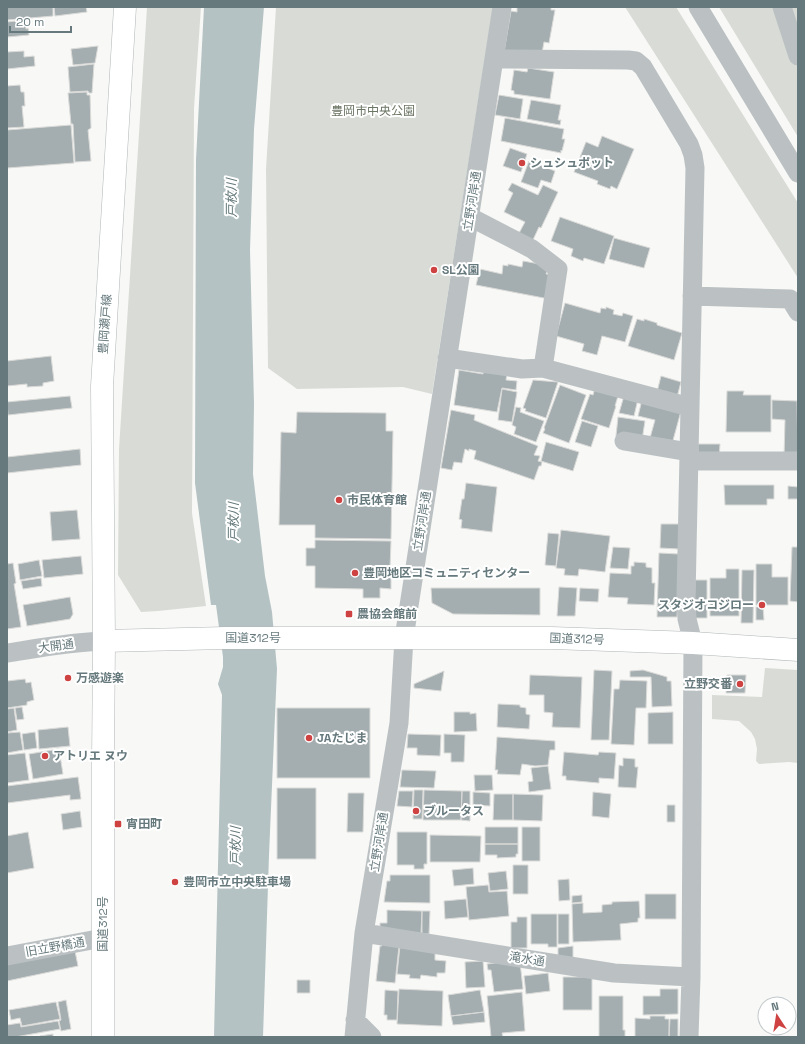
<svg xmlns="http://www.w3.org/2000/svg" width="805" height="1044" viewBox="0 0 805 1044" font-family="'Space Grotesk','Noto Sans JP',sans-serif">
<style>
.green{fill:#d9dcd6}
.water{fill:#b4c2c3}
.building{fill:#a4aeb0;stroke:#dadad8}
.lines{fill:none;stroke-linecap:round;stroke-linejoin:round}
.major-casing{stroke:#b0b6b8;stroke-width:23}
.highway-casing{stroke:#b0b5b7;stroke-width:23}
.minor{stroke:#bbc1c3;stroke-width:19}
.major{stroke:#fff;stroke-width:22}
.highway{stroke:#fff;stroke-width:22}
.poi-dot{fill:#ce4241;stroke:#fff;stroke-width:1.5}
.labels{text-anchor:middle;stroke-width:4;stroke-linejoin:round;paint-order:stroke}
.park-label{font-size:12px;fill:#6c7665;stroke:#fff}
.poi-label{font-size:12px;font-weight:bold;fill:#66797d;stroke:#fff;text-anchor:start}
.street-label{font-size:12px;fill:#66797d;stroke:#fff}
.water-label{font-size:13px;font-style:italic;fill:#617678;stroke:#fff}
</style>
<rect width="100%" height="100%" fill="#f8f8f6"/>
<!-- green -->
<path class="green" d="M147,7H201L194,108L192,513L206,606L158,611L141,612L118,575L119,449Z
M276,7H493L432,394L403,387L297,389L268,368L266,169Z
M625,7H676L798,203V278Z
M719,7H798V137Z
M765,668L798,670V763L789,762L759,764L756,761L757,749L755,739L751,732L739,721L712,719V695L762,697Z"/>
<!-- water -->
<path class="water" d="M204,7H264L254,129L250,250L254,403L253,474L265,576L272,612L277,669L269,855L263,1037H214L222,695L218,684L223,667V657L216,605H211L195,483L196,160Z"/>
<!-- building -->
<path class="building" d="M7,7H53V16L7,20Z
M54,7H86L87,12L55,16Z
M517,7H551V10H555L549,43L544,42L542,53L504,52L511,11L517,12Z
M25,20L26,29L28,28L29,35L7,37V22Z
M98,46L95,63L73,65L71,49Z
M24,51V57L34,56L35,66L7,69V52Z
M94,64L92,93H89L88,91L70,92L68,67Z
M528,68L554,72L550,99L514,94V91L511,90L514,70L527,72Z
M20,85L21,92H24L25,106H22L24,127L7,128V86Z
M87,92V95H90L91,128L88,130L91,161L75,162L73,124H71L68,93Z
M499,95L523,99L520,119L495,115Z
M531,100L561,105L558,120H561L560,125L527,119Z
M505,118L564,129L562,139H565L562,151L561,150V153L501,141Z
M71,125L74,163L7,168V130Z
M602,136L634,149L617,189L611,186L610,189L597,184L598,181L574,172L586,142L598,147Z
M510,148L527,154L521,172L503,166Z
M529,161L555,171L551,183L541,180L538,188L521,182Z
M512,183L538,195L543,185L558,192L541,228L539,227L532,242L518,235L525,222L504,212L513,193L508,190Z
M560,217L614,236L604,264L584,258L583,261L571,256L573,249L551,241Z
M614,238L650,248L644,268L609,259Z
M523,261L545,265L548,268L546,274L554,275L549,299L476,285L480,269L502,274L503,265L508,266V264L522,267Z
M565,303L600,313L601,308L606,309V307L614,310L613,314L622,316L623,313L633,316L625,342L602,336L597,355L582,351L584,344L556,336Z
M637,319L644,321V319L657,323V325L682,333L674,360L628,346Z
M51,356L54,381L43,383V386L27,387V384L7,386V361Z
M459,370L483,374L484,370L507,374L506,380L517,381L516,390L502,388L497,412L454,405Z
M661,376L681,382L677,397L657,392Z
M533,380L558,382L546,418L525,411L526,409L523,408Z
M560,385L586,395L569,443L543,433L545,429L544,428Z
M595,388L618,396L615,406H616L609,428L581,419L590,394L593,395Z
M502,389L517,392L512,422L498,420Z
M727,391H744L743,395H771V432H726Z
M70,396L72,408L8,415L7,402Z
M624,396L638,399L634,416L619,413Z
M642,400L681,411L672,444L650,438L655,420L638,416Z
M772,400L797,401L798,457H784L785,420L772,419Z
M516,407L521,408L520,412L544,421L536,442L514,434L516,427L512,425Z
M451,410L475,415L474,420L538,446L534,455L540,456L538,461L542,462L541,466H539L534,480L474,459L476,451L469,449V451L465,449L462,463L454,462L452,470L441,468Z
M297,412L386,413V431H393L391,539L315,538V525H279L281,432L296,433Z
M618,417L645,421L642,440L616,436Z
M582,421L598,426L591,447L575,442Z
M546,442L579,452L573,471L541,461Z
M698,444H720L719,458H698Z
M80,449L81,465L7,473V457Z
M466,483L497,487L492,532L461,528L462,520L459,519L462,499H464Z
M724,485H774V499H767V505H725Z
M788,486L798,487V499H788Z
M77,510L80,539L52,541L50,512Z
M661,524H679V549L660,548Z
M561,530L610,536L605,572L579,569L578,576L564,575L565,569L556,568Z
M548,533L559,534L556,566L545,565Z
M315,540L391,541L390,568H395V578H391V589L380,588V598H363V589L315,588V566H306V548H315Z
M613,547L630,548L628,569L610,568Z
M792,547H798V602L790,601Z
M659,553L679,554L677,617H657Z
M81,556L83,574L44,578L42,560Z
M39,560L42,576L20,580L18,564Z
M634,562L646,563V567L652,568V583H655L654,605L627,604L628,598L608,597L610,573L631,574V566H634Z
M13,563L16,583L14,584L21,627L7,629V564Z
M756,564H772V577H788V605H756Z
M726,569H739V616H710V578H726Z
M742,570H754L753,623H741Z
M41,578L42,586L23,589L21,581Z
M695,580H707V618H694Z
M559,587L577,588L575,616H557Z
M431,588H540V615L453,614L432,603Z
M580,588L599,589L598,602L579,601Z
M70,597L73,614L70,619L27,626L23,605Z
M756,607H763L764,620H756Z
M594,670L612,671L609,740H591Z
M643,670L667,677V681H671L672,706L652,707L651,677H630V671Z
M444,671L441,691L414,688V684Z
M530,675L582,677L580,728L552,727L553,713L544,712V695H529Z
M727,675H746L745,693H726Z
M25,679L26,683L31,682L34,700L27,702V705L7,708V681Z
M620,680L647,681L646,708H636L634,745L611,744L614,689H619Z
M498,704L520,705V707L526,708V714L530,715L529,729L497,727Z
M22,707L24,719L17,720L15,708Z
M14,708L17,730L7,732V709Z
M277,708H370V778H277Z
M454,712H470V714L476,713L477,731L454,732Z
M673,712V744H648V713Z
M68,727L70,746L39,749L38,730Z
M20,732L23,750L7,753V733Z
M35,732L37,748L24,750L22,734Z
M408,734L441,735L440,756L417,755V748H407Z
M444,734L465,735L464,762H451V753H444Z
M497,737L555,741V750H550L548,765L535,766L522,764L520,775L497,774L498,770H495Z
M59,749L63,774L33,779L29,754Z
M564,752L598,755L599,752L616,753L614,779L599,778V783L566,780V776H562Z
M25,753L29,780L7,783V755Z
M623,758L635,759V767H638L636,788L618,787L619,765L623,766Z
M548,766L551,789L529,792L528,782L533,781L531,768Z
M402,770L436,771L434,788L400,787Z
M474,775H492L493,790L475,791Z
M78,777L81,799L70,800V795L7,803V786Z
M277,788H316V859H277Z
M414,790H423L422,819H413Z
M424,790L462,791L461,820H423Z
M399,791H413L412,807L397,806Z
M462,791H470V821L461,820Z
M473,792L490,793V806L473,805Z
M593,792L611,794L609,818L592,816Z
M348,793H364L363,832H347Z
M494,794H513V820H493Z
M513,794L543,795L542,821L513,820Z
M667,805H675V822H667Z
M80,811L82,827L63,830L61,814Z
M485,827H518V844H485Z
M522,827H540V861H522Z
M28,832L34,868L7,873V836Z
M397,832H427V864H424V869H414V865H397Z
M430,835L481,836L480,862H430Z
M485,844H518V854H516V857L497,858V855H485Z
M513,865H528V894H513Z
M473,868L474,884L454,886L452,870Z
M506,871L508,889L490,891L488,873Z
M390,875H430V903L384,902L387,881H390Z
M569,879L570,900L559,901L558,880Z
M488,885L489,892L507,891L509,916L469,920L466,887Z
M645,894H676V919H645Z
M582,895V902L572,903V896Z
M466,899L468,917L445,919L444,901Z
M639,901L640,918H638V922L620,924L621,940L573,942L572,904L583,903V913L602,912V905L612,904V902Z
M387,910L422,911L421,934L380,933V923H387Z
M422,911H430L429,934H422Z
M531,914H557V947H548V944H531Z
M558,914H569V944H558Z
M517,917H527V948H511V922H517Z
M382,944L399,946L395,983L376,981L380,946H382Z
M400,946L435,952V960L446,961L445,973H437V977L421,975L420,979L409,978L410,975L397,974Z
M573,946V960L558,959V948Z
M75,951L78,966L7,981V964Z
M483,961L485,987L466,988L465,962Z
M510,961L520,962L523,989L494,992L491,970H488L487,964Z
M548,973L550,991L526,994L524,976Z
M563,977H592V1010H563Z
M297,980H310V993H297Z
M399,989L443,991L442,1026L397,1024Z
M660,989H678V1014L643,1015V996H660Z
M385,990L398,991L397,1020H387V1015H384Z
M480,990L484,1012L451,1016L448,995Z
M522,992L525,1031L502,1033L503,1037H491L487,996Z
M599,996H623V1030H625V1037H599Z
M66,1000L71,1029L61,1031L59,1021L61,1020L58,1002Z
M56,1002L60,1019L22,1026L20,1018L11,1020L9,1010Z
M484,1012L485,1022L453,1025L451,1016Z
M650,1016H665V1019H669V1037H635V1018L650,1019Z
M670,1019H678V1037H669Z
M58,1021L60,1029L15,1037H7V1025L20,1023L21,1027Z
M53,1034V1037H40V1036Z"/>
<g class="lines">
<!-- major casing -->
<g class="major-casing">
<path id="major" d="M104,641L102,386L125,7"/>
</g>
<!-- highway casing -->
<g class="highway-casing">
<path id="highway" d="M103,1037V765L104,641L225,638H552L693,643L798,650"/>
</g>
<!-- minor -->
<path class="minor" d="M698,7L798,173
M782,7L798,56
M494,59L628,60L636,61L643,67L689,144L693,155L695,168L686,598L687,619L693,643L691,977L689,1037
M470,217L532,249L558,269L543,368
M692,296L790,299L798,312
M447,358L522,369L543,368L690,407
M624,441L689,452
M689,461H798
M7,653C39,648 71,642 104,641
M364,933L614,973L691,977
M7,956L103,938
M355,1020L372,1037
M354,1037L364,933L399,723L404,638L502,7"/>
<!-- major -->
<use href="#major" class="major"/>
<!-- highway -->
<use href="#highway" class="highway"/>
</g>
<!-- markers -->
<g class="poi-dot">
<circle cx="522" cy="163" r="4"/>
<circle cx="434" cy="270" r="4"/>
<circle cx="339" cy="500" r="4"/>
<circle cx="355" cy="573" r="4"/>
<circle cx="762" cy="605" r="4"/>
<rect x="345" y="610" width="8" height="8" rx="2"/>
<circle cx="68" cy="678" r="4"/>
<circle cx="740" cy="684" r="4"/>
<circle cx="309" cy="738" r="4"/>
<circle cx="45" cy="756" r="4"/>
<circle cx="416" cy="811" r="4"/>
<rect x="114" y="820" width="8" height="8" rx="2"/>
<circle cx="175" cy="882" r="4"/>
</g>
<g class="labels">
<!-- park labels -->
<g class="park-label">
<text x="373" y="115">豊岡市中央公園</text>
</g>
<!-- poi labels -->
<g class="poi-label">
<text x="530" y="167">シュシュポット</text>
<text x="442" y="274">SL公園</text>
<text x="347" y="504">市民体育館</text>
<text x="363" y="577">豊岡地区コミュニティセンター</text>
<text x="754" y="609" text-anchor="end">スタジオコジロー</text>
<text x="357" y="618">農協会館前</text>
<text x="76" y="682">万感遊楽</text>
<text x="732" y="688" text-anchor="end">立野交番</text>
<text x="317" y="742">JAたじま</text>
<text x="53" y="760">アトリエ ヌウ</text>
<text x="424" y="815">ブルータス</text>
<text x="126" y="828">宵田町</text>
<text x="183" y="886">豊岡市立中央駐車場</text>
</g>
<!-- street labels -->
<g class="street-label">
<text transform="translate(472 201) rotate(-81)" y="4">立野河岸通</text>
<text transform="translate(105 324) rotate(-86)" y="4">豊岡瀬戸線</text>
<text transform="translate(422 521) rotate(-81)" y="4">立野河岸通</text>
<text x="253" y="642">国道312号</text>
<text transform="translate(577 639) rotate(2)" y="4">国道312号</text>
<text transform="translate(56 646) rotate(-8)" y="4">大開通</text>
<text transform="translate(379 842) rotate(-81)" y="4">立野河岸通</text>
<text transform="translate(103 924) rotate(-90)" y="4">国道312号</text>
<text transform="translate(55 947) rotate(-10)" y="4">旧立野橋通</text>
<text transform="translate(527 959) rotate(9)" y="4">滝水通</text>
</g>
<!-- water labels -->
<g class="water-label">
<text transform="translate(231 198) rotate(-90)" y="5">戸枚川</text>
<text transform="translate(233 522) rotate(-90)" y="5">戸枚川</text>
<text transform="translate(235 846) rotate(-90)" y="5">戸枚川</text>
</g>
</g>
<!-- border -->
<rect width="805" height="1044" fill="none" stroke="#66797d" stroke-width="16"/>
<!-- north arrow -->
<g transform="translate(777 1016) rotate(348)"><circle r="19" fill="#ffffff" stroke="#c2c9cb"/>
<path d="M0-3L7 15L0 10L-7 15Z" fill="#ce4241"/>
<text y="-6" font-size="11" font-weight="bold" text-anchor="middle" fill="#66797d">N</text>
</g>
<!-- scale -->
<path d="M10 26v6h61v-6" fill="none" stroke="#66797d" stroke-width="2"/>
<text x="16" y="26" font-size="12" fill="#66797d" stroke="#ffffff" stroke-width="3" paint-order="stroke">20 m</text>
</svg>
